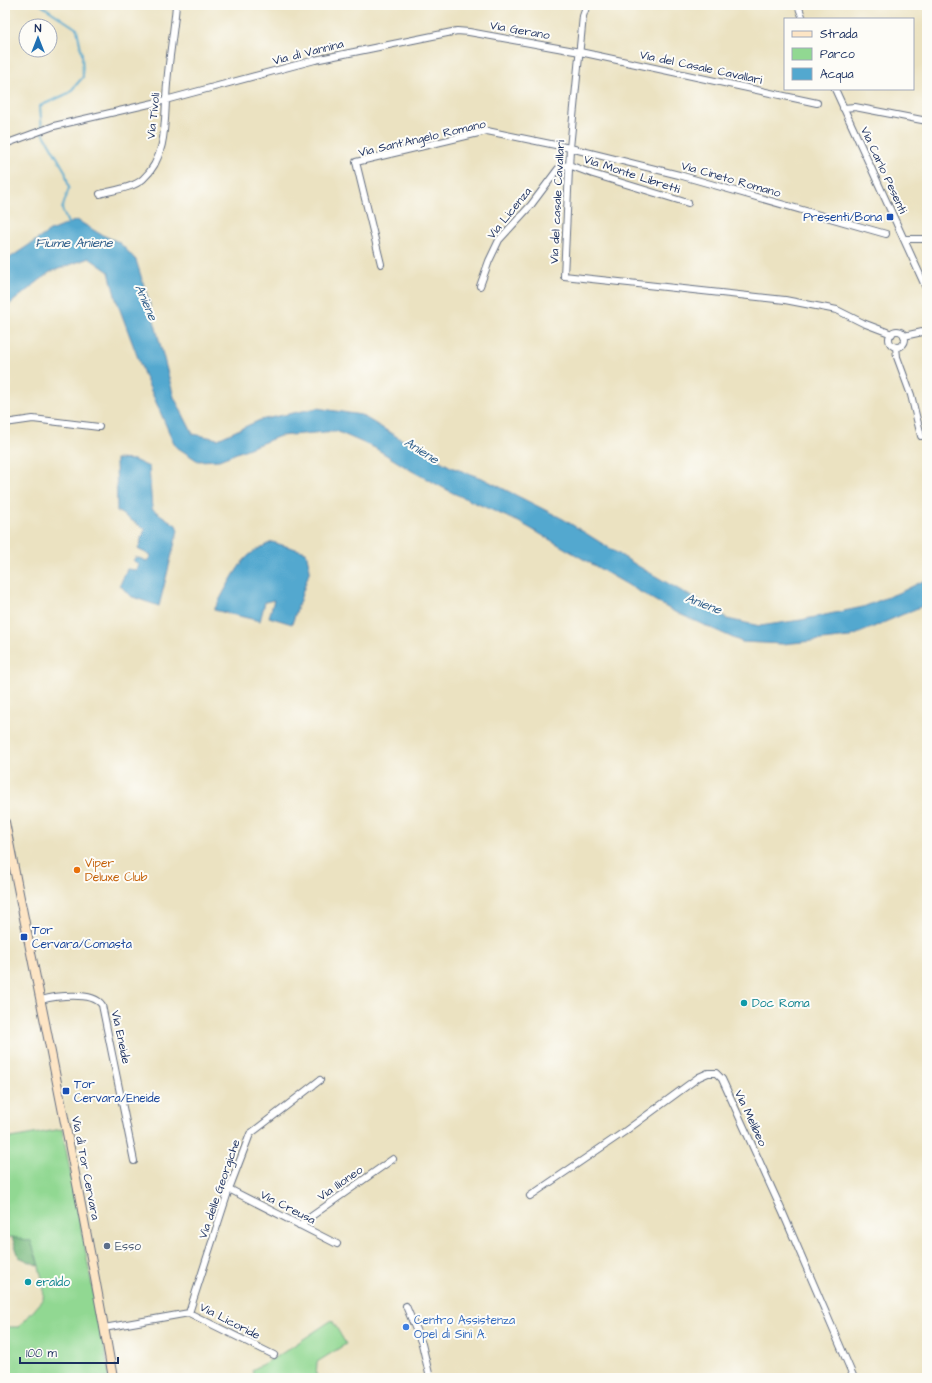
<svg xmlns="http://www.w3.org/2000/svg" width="932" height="1383" viewBox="0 0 932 1383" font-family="'Architects Daughter',sans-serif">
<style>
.green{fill:#91d892;stroke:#568478}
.forest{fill:#74b87c;stroke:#48746d}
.water{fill:#53a8cf;stroke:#376c96}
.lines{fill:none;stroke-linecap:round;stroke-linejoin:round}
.stream{stroke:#53a8cf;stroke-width:2}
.street-casing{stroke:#646e81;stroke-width:8}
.secondary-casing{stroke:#646e81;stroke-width:10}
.street{stroke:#fff;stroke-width:6}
.secondary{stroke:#fde5c5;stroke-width:8}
.transit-dot{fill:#1a4fb4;stroke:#fdfcf7;stroke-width:1.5}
.food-dot{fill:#e8710a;stroke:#fdfcf7;stroke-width:1.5}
.culture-dot{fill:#0f9aa8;stroke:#fdfcf7;stroke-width:1.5}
.service-dot{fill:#5c6f8a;stroke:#fdfcf7;stroke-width:1.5}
.shop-dot{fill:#3f7fe0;stroke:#fdfcf7;stroke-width:1.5}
.labels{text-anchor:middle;stroke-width:4;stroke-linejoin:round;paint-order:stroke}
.street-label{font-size:12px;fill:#1b2f5e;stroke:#fdfcf7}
.transit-label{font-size:12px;fill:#164399;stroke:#fdfcf7;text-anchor:start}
.food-label{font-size:12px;fill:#c56008;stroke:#fdfcf7;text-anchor:start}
.culture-label{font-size:12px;fill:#0d838f;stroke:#fdfcf7;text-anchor:start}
.service-label{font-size:12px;fill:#4e5e75;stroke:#fdfcf7;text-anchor:start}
.shop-label{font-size:12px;fill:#366cbe;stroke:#fdfcf7;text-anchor:start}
.water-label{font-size:13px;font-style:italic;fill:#315f8b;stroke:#fdfcf7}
</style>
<rect width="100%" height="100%" fill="#fdfcf7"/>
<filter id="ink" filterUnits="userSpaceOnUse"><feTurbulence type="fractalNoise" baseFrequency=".025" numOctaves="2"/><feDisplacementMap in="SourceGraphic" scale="8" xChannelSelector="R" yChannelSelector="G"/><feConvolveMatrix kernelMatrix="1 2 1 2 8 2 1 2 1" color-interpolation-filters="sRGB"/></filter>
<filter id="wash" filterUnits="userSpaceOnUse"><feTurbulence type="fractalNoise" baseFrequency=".012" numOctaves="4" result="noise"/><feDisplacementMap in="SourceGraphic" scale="16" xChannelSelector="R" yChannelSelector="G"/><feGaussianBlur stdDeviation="0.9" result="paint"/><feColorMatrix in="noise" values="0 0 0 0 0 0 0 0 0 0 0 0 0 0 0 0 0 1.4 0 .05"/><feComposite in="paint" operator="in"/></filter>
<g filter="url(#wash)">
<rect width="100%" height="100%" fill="#ebe2c1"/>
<!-- green -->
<path class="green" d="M62,1129L110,1378H5V1327H19L43,1300L44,1286L36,1255L12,1237L5,1238V1139Z
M332,1320L346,1344L317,1362L316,1378H255L252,1370L281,1354Z"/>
<!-- forest -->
<path class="forest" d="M12,1237L31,1241L39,1266L19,1257Z"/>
<!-- water -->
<path class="water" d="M77,220L100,234L119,242L136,260L150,305L174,397L193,434L218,439L260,420L317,408L361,415L399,438L451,467L484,479L563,519L638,566L704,604L727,619L760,626L801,620L863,607L903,591L927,579V604L850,637L783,644L742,642L673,611L521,523L453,493L412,471L375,448L336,431L280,436L219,460L198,461L175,446L145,377L116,299L109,272L89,258L50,272L5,308V261L50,231Z
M116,459L134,460L149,467L152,509L176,525L178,530L159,606L130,596L120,585L127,569L136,570L139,566L133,560L136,557L147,561L151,556L138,549L145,529L117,511Z
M272,542L306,552L310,570L292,624L269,617L274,600L265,602L260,621L214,610C222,596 236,567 248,556C255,550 263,546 272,542Z"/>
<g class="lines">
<!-- stream -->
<path class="stream" d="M41,5L77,29L82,54L83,77L69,93L40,106L42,131L65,171L69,188L62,209L69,226"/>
</g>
</g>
<g filter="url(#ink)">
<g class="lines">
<!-- street casing -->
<g class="street-casing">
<path id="street" d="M587,5L583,16L570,148L564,276L785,300L837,310L863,323L892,334
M798,5L803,19
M835,89L927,290
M843,108L855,107L927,121
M5,144L54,126L158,102L315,60L457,31L469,32L580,52L817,103
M100,194C114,190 133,188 143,179C169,156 164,115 167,84C169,57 174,31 176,5
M904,239H927
M381,264L356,162L487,131L570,148L679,175L886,234
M480,286L489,261L499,240L531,205L558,169L562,166L569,165L593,174L688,203
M889 339a8 8 0 1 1 16 0a8 8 0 1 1-16 0Z
M904,336L927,331
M896,347L897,357L911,395L921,436
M5,423L33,419L99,427
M41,1000C55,996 93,991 102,1005L134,1161
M229,1189L337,1244
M530,1196L624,1132L699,1077L708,1073H716L722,1079L783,1213L854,1378
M299,1225L393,1159
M406,1306L422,1344L430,1378
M189,1313L229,1189L250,1134L320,1080
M104,1328L189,1313L274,1355"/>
</g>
<!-- secondary casing -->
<g class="secondary-casing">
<path id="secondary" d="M5,822C41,1007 81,1192 113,1378"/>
</g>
<!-- street -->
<use href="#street" class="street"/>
<!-- secondary -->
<use href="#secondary" class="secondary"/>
</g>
</g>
<!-- markers -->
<g class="transit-dot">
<rect x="886" y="213" width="8" height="8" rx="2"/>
<rect x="20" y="933" width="8" height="8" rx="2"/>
<rect x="62" y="1087" width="8" height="8" rx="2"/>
</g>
<circle class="food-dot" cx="77" cy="870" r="4"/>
<g class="culture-dot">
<circle cx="744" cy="1003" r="4"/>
<circle cx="28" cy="1282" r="4"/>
</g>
<circle class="service-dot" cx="107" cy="1246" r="4"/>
<circle class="shop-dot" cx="406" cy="1327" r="4"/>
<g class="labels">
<!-- street labels -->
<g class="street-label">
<text transform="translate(520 30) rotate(10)" y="4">Via Gerano</text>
<text transform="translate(308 52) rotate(-14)" y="4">Via di Vannina</text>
<text transform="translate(701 67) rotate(12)" y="4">Via del Casale Cavallari</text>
<text transform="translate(153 116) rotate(-84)" y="4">Via Tivoli</text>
<text transform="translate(422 138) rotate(-13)" y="4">Via Sant'Angelo Romano</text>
<text transform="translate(884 170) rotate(65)" y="4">Via Carlo Pesenti</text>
<text transform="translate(632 174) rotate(18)" y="4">Via Monte Libretti</text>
<text transform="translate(731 179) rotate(16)" y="4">Via Cineto Romano</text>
<text transform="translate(557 202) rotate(-87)" y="4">Via del casale Cavallari</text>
<text transform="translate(509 213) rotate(-51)" y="4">Via Licenza</text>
<text transform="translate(121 1037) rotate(78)" y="4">Via Eneide</text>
<text transform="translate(751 1118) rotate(65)" y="4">Via Melibeo</text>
<text transform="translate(86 1168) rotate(79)" y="4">Via di Tor Cervara</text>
<text transform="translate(340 1183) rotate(-35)" y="4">Via Ilioneo</text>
<text transform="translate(219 1189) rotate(-71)" y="4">Via delle Georgiche</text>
<text transform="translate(288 1207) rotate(27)" y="4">Via Creusa</text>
<text transform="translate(230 1321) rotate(27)" y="4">Via Licoride</text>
</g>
<!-- transit labels -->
<g class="transit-label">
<text x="882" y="221" text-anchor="end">Presenti/Bona</text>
<text x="32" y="934">Tor<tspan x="32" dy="14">Cervara/Comasta</tspan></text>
<text x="74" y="1088">Tor<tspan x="74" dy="14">Cervara/Eneide</tspan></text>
</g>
<!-- food labels -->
<g class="food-label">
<text x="85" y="867">Viper<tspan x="85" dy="14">Deluxe Club</tspan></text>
</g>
<!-- culture labels -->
<g class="culture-label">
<text x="752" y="1007">Doc Roma</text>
<text x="36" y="1286">eraldo</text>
</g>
<!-- service labels -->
<g class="service-label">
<text x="115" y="1250">Esso</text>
</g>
<!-- shop labels -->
<g class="shop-label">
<text x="414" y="1324">Centro Assistenza<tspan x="414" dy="14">Opel di Sini A.</tspan></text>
</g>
<!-- water labels -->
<g class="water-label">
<text x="74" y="247">Fiume Aniene</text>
<text transform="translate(147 302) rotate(67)" y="5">Aniene</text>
<text transform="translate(422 450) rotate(32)" y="5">Aniene</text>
<text transform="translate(704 603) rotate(21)" y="5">Aniene</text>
</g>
</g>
<!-- margin -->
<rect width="932" height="1383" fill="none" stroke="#fdfcf7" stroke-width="20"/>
<!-- legend -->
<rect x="784" y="18" width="130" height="72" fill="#fdfcf7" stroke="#a3aaba"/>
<rect x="792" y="31" width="20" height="6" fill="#fde5c5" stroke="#a3aaba"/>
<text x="820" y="38" font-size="12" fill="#1b2f5e">Strada</text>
<rect x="792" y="48" width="20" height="12" fill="#91d892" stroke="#a3aaba"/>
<text x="820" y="58" font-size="12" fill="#1b2f5e">Parco</text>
<rect x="792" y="68" width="20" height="12" fill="#53a8cf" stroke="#a3aaba"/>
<text x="820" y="78" font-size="12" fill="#1b2f5e">Acqua</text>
<!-- north arrow -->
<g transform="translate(38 38)"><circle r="19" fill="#fdfcf7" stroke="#a3aaba"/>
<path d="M0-3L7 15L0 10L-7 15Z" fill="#1f6fb2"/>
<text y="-6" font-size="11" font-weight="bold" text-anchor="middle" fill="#1b2f5e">N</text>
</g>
<!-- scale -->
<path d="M20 1357v6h98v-6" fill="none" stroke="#1b2f5e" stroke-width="2"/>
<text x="26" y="1357" font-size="12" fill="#1b2f5e" stroke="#fdfcf7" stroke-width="3" paint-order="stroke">100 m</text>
</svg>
